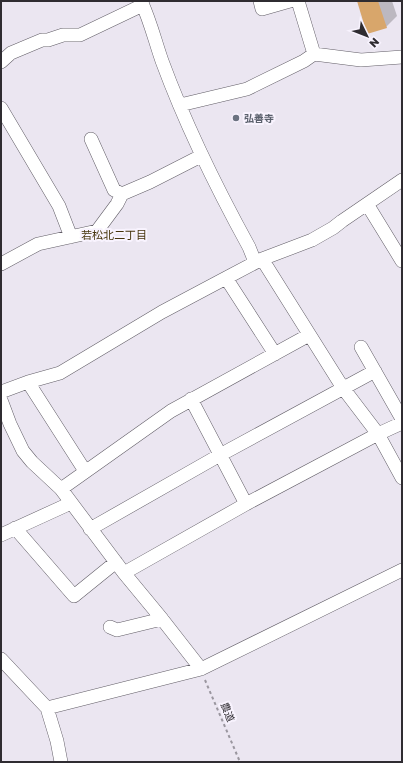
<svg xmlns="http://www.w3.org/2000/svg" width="403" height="763" viewBox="0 0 403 763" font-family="'Golos Text','Noto Sans JP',sans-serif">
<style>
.shadow{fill:#0003}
.building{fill:#d8a66b}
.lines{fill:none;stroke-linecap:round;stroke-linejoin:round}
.minor-casing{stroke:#625e67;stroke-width:14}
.path{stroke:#9a969f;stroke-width:2;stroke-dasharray:3 3;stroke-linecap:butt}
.minor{stroke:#fff;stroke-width:13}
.worship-dot{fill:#6b7280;stroke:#f8f3fe;stroke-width:1.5}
.labels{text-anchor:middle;stroke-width:4;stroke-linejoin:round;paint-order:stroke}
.worship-label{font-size:10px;font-weight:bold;fill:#5b616d;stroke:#f8f3fe;text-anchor:start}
.street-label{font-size:10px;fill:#2f2c31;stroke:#f8f3fe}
.neighbourhood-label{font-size:11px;fill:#46350d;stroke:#f8f3fe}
</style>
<rect width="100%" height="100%" fill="#ebe6f1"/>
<!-- shadow -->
<path class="shadow" d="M358,1H392L397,16L386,27Z"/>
<!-- building -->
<path class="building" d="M357,1H378L387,28L367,34Z"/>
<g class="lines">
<!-- minor casing -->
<g class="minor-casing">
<path id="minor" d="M141,1C150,20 155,41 162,61C186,126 216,187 249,247L255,262
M260,1L262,9L290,1
M298,1L314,54
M1,62L11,53L42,40H48L63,35H80L143,5
M180,105L247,89L304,61L314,54L361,60L402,57
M1,108L59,206L71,237
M91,139L114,190L122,194L150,182L201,156
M367,204L402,261
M262,259L343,388L378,434L402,478
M1,264L38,244L97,231L117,204L122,194
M226,278L275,354
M361,347L402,419
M28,382L85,471
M1,392L28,382L60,373L162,312L226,278L262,259L312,240L333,228L342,221L402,180
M191,399L246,504
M1,400L10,424L23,451L32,462L61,489L124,573L162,619L201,669
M61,489L171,411L309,335
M15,528L74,596L116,562
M90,529L220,455L375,371
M1,535L71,503
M124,573L246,504L378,434L402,423
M110,627L117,630L162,619
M1,659L47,708L57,741L61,762
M47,708L201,669L402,570"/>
</g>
<!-- path -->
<path class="path" d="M205,680L240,762"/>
<!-- minor -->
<use href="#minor" class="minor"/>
</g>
<!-- markers -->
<circle class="worship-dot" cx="236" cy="118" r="4"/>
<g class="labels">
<!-- worship labels -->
<g class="worship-label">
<text x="244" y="122">弘善寺</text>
</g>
<!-- street labels -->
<g class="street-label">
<text transform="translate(228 712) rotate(67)" y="4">農道</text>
</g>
<!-- neighbourhood labels -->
<g class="neighbourhood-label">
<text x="114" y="239">若松北二丁目</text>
</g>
</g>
<!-- border -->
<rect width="403" height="763" fill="none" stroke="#2f2c31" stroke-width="4"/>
<!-- north arrow -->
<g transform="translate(367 36) rotate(133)" stroke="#f8f3fe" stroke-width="3" paint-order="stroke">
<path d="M0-3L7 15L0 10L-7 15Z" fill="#2f2c31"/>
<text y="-6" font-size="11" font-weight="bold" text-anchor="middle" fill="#2f2c31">N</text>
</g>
</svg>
